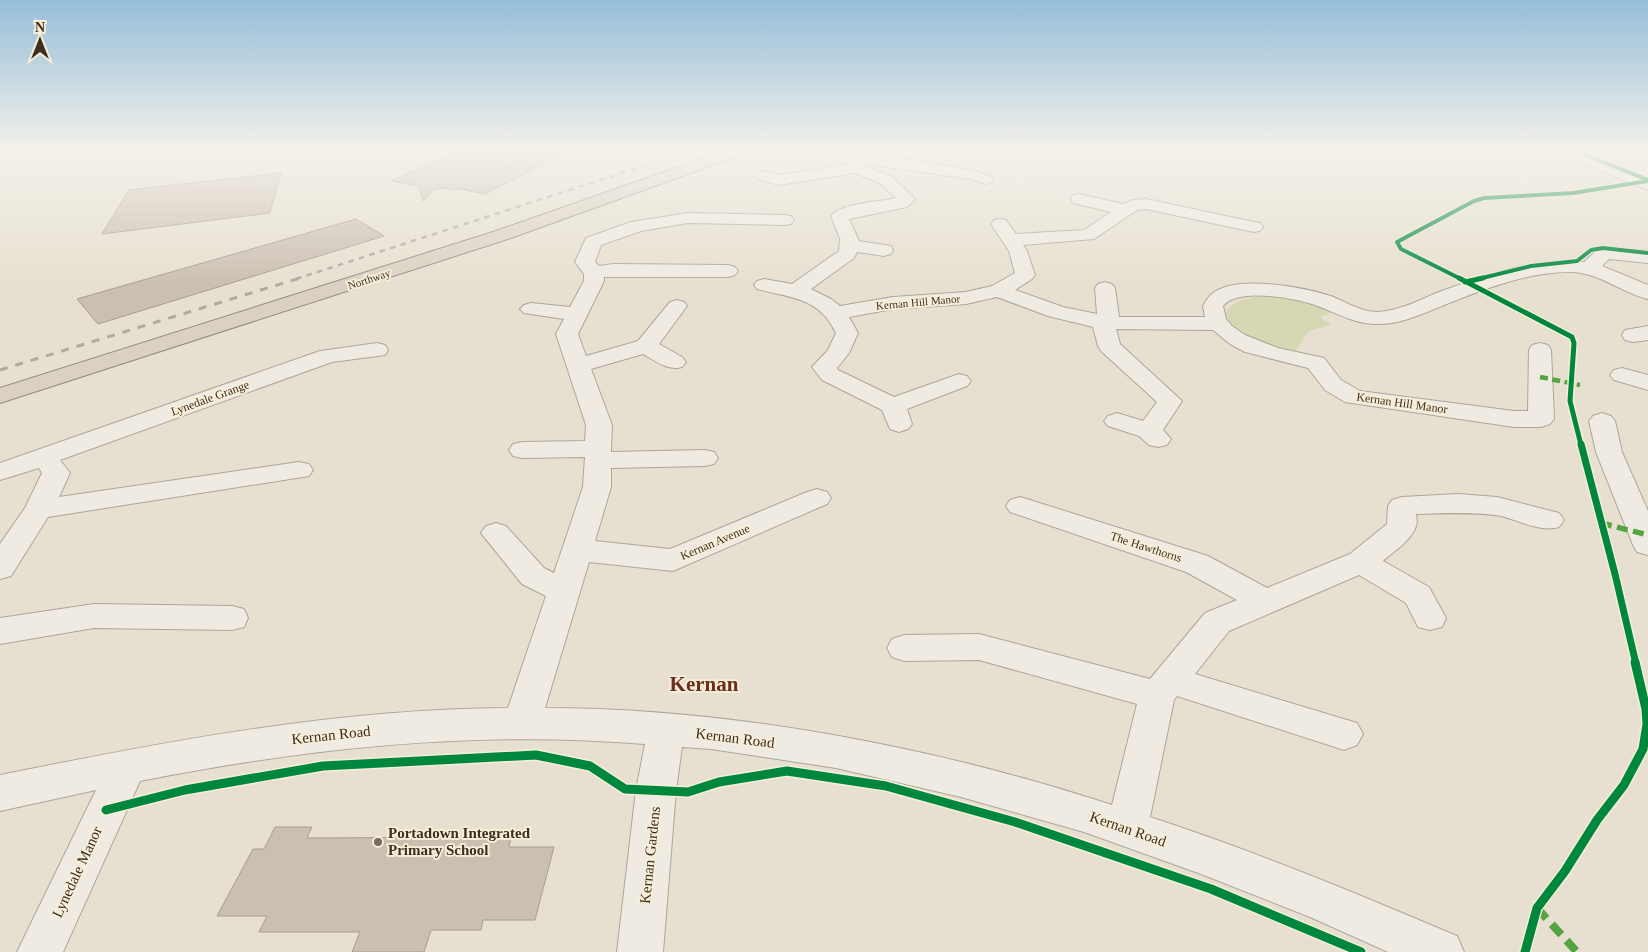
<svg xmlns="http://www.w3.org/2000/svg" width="1648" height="952" viewBox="0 0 1648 952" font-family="Georgia,serif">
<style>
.green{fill:#d6d7b3}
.building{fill:#cbbfb2;stroke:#a89c90}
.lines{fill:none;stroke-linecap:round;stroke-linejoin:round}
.minor-casing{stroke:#ada599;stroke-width:2}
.highway-casing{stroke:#928b80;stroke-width:2}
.minor{fill:#efebe3;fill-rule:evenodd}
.highway{fill:#dad1c2;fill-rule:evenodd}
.rail-far1{stroke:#afaaa2;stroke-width:2.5;stroke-dasharray:5.5 5.5;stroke-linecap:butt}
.rail{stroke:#afaaa2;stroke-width:3;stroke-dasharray:8 8;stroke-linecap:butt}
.quiet-far2{stroke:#54a441;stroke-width:4.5;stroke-dasharray:8 4.5;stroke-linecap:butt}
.quiet-far1{stroke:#54a441;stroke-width:5.5;stroke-dasharray:11 5.5;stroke-linecap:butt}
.quiet{stroke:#54a441;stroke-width:8;stroke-dasharray:14 8;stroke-linecap:butt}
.cycleway-far3-casing{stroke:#f7eed8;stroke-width:5.5}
.cycleway-far2-casing{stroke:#f7eed8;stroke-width:8}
.cycleway-far1-casing{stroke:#f7eed8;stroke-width:10}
.cycleway-casing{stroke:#f7eed8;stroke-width:12}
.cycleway-far3{stroke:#00873e;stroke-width:4}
.cycleway-far2{stroke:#00873e;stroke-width:5}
.cycleway-far1{stroke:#00873e;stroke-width:7}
.cycleway{stroke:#00873e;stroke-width:9}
.poi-dot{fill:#786c5e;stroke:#f7eed8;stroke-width:2}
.labels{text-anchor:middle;stroke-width:4;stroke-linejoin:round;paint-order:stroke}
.far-street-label{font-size:11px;fill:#3d2e20;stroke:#f7eed8}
.street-label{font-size:12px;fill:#3d2e20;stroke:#f7eed8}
.near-street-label{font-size:15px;fill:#3d2e20;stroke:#f7eed8}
.near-poi-label{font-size:15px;font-weight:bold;fill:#3d2e20;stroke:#f7eed8;text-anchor:start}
.near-district-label{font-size:21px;font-weight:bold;fill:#6b2e1e;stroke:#f7eed8}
</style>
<rect width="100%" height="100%" fill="#e7e0d1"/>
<!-- green -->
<path class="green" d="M1260,296C1282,297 1316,296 1332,313L1320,317L1331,325L1309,331L1295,352C1267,346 1240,340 1225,314C1233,300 1246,299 1260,296Z"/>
<!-- building -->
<path class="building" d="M455,152H567L485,194L455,188L451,190L443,188L434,189L423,201L419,186L391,181Z
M281,173L270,213L102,234L129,190Z
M356,219L384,236L98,324L77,299Z
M275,827H312L307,838L511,837L509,847H554L535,920H483L481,930H431L424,952H352L360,932H259L267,916H217L253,849H264Z"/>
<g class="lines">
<!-- minor casing -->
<g class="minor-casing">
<path id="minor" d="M1561,152H1582L1648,179V190L1563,155Z
M873,155C892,158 986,168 994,179L992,182L986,184L971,179L873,165L865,166L892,177L915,199L907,207L849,219L859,241L891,246L893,250L891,254L884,256L857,252L854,258L811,289L831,299L840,306L893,297L966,292L992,286L1015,273L1009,251L991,224L994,220L1000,219L1006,220L1016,234L1084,230L1111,212L1073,203L1071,199L1073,195L1079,194L1123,204L1133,200L1146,199L1254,222L1260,223L1263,227L1260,231L1254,232L1146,209L1137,210L1094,239L1023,245L1027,251L1035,275L1032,279L1015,290L1063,307L1097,314L1095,288L1098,284L1105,282L1112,284L1115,288L1119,317H1205L1203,306C1205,302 1208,297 1212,294C1234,274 1304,287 1331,296C1346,302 1361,312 1377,312C1399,311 1420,300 1439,292C1484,276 1535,257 1584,262L1598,249L1605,247L1648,251V263L1609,259L1602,266L1648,285V299C1622,293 1602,274 1573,272C1531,271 1487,288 1449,303C1426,312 1401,325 1376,324C1354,324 1335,312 1315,305C1294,298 1238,287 1223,306L1226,319L1232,326L1245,335L1278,348L1324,358L1341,380L1360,391L1514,411H1528L1529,350L1532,345L1540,343L1548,345L1551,350L1554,419L1550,424L1541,427H1514L1345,402L1325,390L1308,368L1245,352L1230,344L1213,330L1116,329L1120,344L1182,401L1163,430L1171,439L1167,445L1158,447L1149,445L1139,436L1108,426L1104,421L1108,416L1117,413L1143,421L1157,402L1101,351L1098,346L1093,327L1048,316L997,297L966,304L893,309L849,317L858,333L849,353L837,368L838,370L894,397L959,374L967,376L971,381L967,386L907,409L912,424L908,429L899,432L890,429L882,410L822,380L812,367L828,350L836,333C819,297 791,298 757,289L754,285L757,281L764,279L792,284L839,251L840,239L831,216C840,203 881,202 896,198L880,183L855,173L779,185L758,179L756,176L758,173L764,171L779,175L850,164L853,159Z
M688,213L785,215L791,216L794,220L791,224L785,225L688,223L641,231L601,245L595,262L599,266L613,264L728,265L735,267L738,271L735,275L728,277H604V281L578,334L586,356L638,341L670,302L677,300L684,302L687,306L659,344L682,357L686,362L682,367C667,371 656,361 643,354L591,369L612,425L611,452L705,450L714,452L718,458L714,464L705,466L611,468V487L595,541L670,549L807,492L817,489L827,492L831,498L827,504L673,571L589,562L545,708C731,708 935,747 1112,805L1137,704L979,660L904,661L892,657L887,648L892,639L904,635L979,634L1150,679L1205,613L1237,600L1186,572L1010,512L1006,506L1010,500L1020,497L1030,500L1208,556L1267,588L1350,554L1387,524L1388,506L1392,500L1402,497L1458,494L1497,497L1559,513L1564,520L1559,527C1538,533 1516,518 1495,515C1469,512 1443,513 1416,514C1417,518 1417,523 1416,526C1412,540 1393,552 1383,561L1429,587L1446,618L1442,627L1430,630L1418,627L1406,603L1359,575L1229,631L1195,674L1357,723L1363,734L1357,745L1344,750L1177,696L1174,700L1150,817C1254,851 1356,893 1457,936L1464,952H1388L1310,917L1201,874L1084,832L961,797L836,768L711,749L682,747L676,790L663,952H617L636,790L645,744C475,730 307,748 140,781L63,952H17L96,790L0,811V775C168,741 336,709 508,708L546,596L522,584L481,533L486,526L496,523L506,526L544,568L554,573L583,487L585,457L522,458L513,456L509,450L513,444L522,442L585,441L586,425L556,334L564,319L524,313L520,309L524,305L531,303L570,307L584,281V274L575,262L586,238L631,222Z
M1648,326V340L1633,342L1625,340L1622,335L1625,330Z
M377,343L385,345L388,350L385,355L332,362L60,460L70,473L59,497L299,462L309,464L313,470L309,476L48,517L11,576L0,579V544L25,508L42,473L39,468L0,480V463L320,351Z
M1622,368L1648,375V390L1614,380L1610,375L1614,370Z
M1602,413L1611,416L1615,421L1622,452L1648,511V555L1637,552L1633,545L1596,452L1589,421L1593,416Z
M94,604L232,606L244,609L248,618L244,627L232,630L94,628L0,644V618Z"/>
</g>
<!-- highway casing -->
<g class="highway-casing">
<path id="highway" d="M721,152H743L741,155L508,239L0,403V388L496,231Z"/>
</g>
<!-- minor -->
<use href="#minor" class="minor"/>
<!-- highway -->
<use href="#highway" class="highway"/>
<!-- rail-far1 -->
<path class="rail-far1" d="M296,279L686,152"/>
<!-- rail -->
<path class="rail" d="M0,370L300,278"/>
<!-- quiet-far2 -->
<path class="quiet-far2" d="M1540,377L1580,385"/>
<!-- quiet-far1 -->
<path class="quiet-far1" d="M1601,523L1644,534"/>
<!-- quiet -->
<path class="quiet" d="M1537,908L1577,952"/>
<!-- cycleway-far3 casing -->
<g class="cycleway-far3-casing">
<path id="cycleway-far3" d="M1578,152L1648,180
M1461,279L1401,249L1397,242L1474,201L1484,198L1573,193L1648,181
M1478,279L1531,266L1577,261L1591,250L1603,248L1648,253"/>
</g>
<!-- cycleway-far2 casing -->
<g class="cycleway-far2-casing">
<path id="cycleway-far2" d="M1459,278L1572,337L1574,343L1570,401L1581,445
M1465,282L1483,278"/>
</g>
<!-- cycleway-far1 casing -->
<g class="cycleway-far1-casing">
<path id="cycleway-far1" d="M1581,444L1615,574L1636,664"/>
</g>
<!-- cycleway casing -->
<g class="cycleway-casing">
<path id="cycleway" d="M106,810L185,790L323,766L536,755L590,766L625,789L688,792L719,782L787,771L886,786L1015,822L1211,889L1361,952
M1525,952L1537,908L1565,871L1597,820L1624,785L1643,749L1647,724L1646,709L1635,662"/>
</g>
<!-- cycleway-far3 -->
<use href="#cycleway-far3" class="cycleway-far3"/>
<!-- cycleway-far2 -->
<use href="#cycleway-far2" class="cycleway-far2"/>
<!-- cycleway-far1 -->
<use href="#cycleway-far1" class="cycleway-far1"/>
<!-- cycleway -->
<use href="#cycleway" class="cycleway"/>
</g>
<!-- sky -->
<linearGradient id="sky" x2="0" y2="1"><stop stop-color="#96bed9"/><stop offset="0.53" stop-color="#f4f1ea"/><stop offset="1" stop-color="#f4f1ea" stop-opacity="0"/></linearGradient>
<rect width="1648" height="286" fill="url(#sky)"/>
<!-- markers -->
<circle class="poi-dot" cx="378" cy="842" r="5"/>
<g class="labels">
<!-- far-street labels -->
<g class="far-street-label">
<text transform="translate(369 279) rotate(-18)" y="4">Northway</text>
<text transform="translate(918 302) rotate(-5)" y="4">Kernan Hill Manor</text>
</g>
<!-- street labels -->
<g class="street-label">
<text transform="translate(210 398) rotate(-20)" y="4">Lynedale Grange</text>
<text transform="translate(1402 403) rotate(8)" y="4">Kernan Hill Manor</text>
<text transform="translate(715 542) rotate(-23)" y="4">Kernan Avenue</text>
<text transform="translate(1146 547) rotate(18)" y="4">The Hawthorns</text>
</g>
<!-- near-street labels -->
<g class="near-street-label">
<text transform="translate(331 735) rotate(-6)" y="5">Kernan Road</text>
<text transform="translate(735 738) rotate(7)" y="5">Kernan Road</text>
<text transform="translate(1128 829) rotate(19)" y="5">Kernan Road</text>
<text transform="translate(650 855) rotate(-84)" y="5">Kernan Gardens</text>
<text transform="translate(77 872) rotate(-65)" y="5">Lynedale Manor</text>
</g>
<!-- near-poi labels -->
<g class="near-poi-label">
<text x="388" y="838">Portadown Integrated<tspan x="388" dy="17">Primary School</tspan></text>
</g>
<!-- near-district labels -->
<g class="near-district-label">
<text x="704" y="691">Kernan</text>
</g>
</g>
<!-- north arrow -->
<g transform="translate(40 40)" stroke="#f7eed8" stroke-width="4" paint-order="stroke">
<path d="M0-4L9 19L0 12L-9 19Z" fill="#3d2e20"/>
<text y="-8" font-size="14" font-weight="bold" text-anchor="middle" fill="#3d2e20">N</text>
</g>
</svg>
